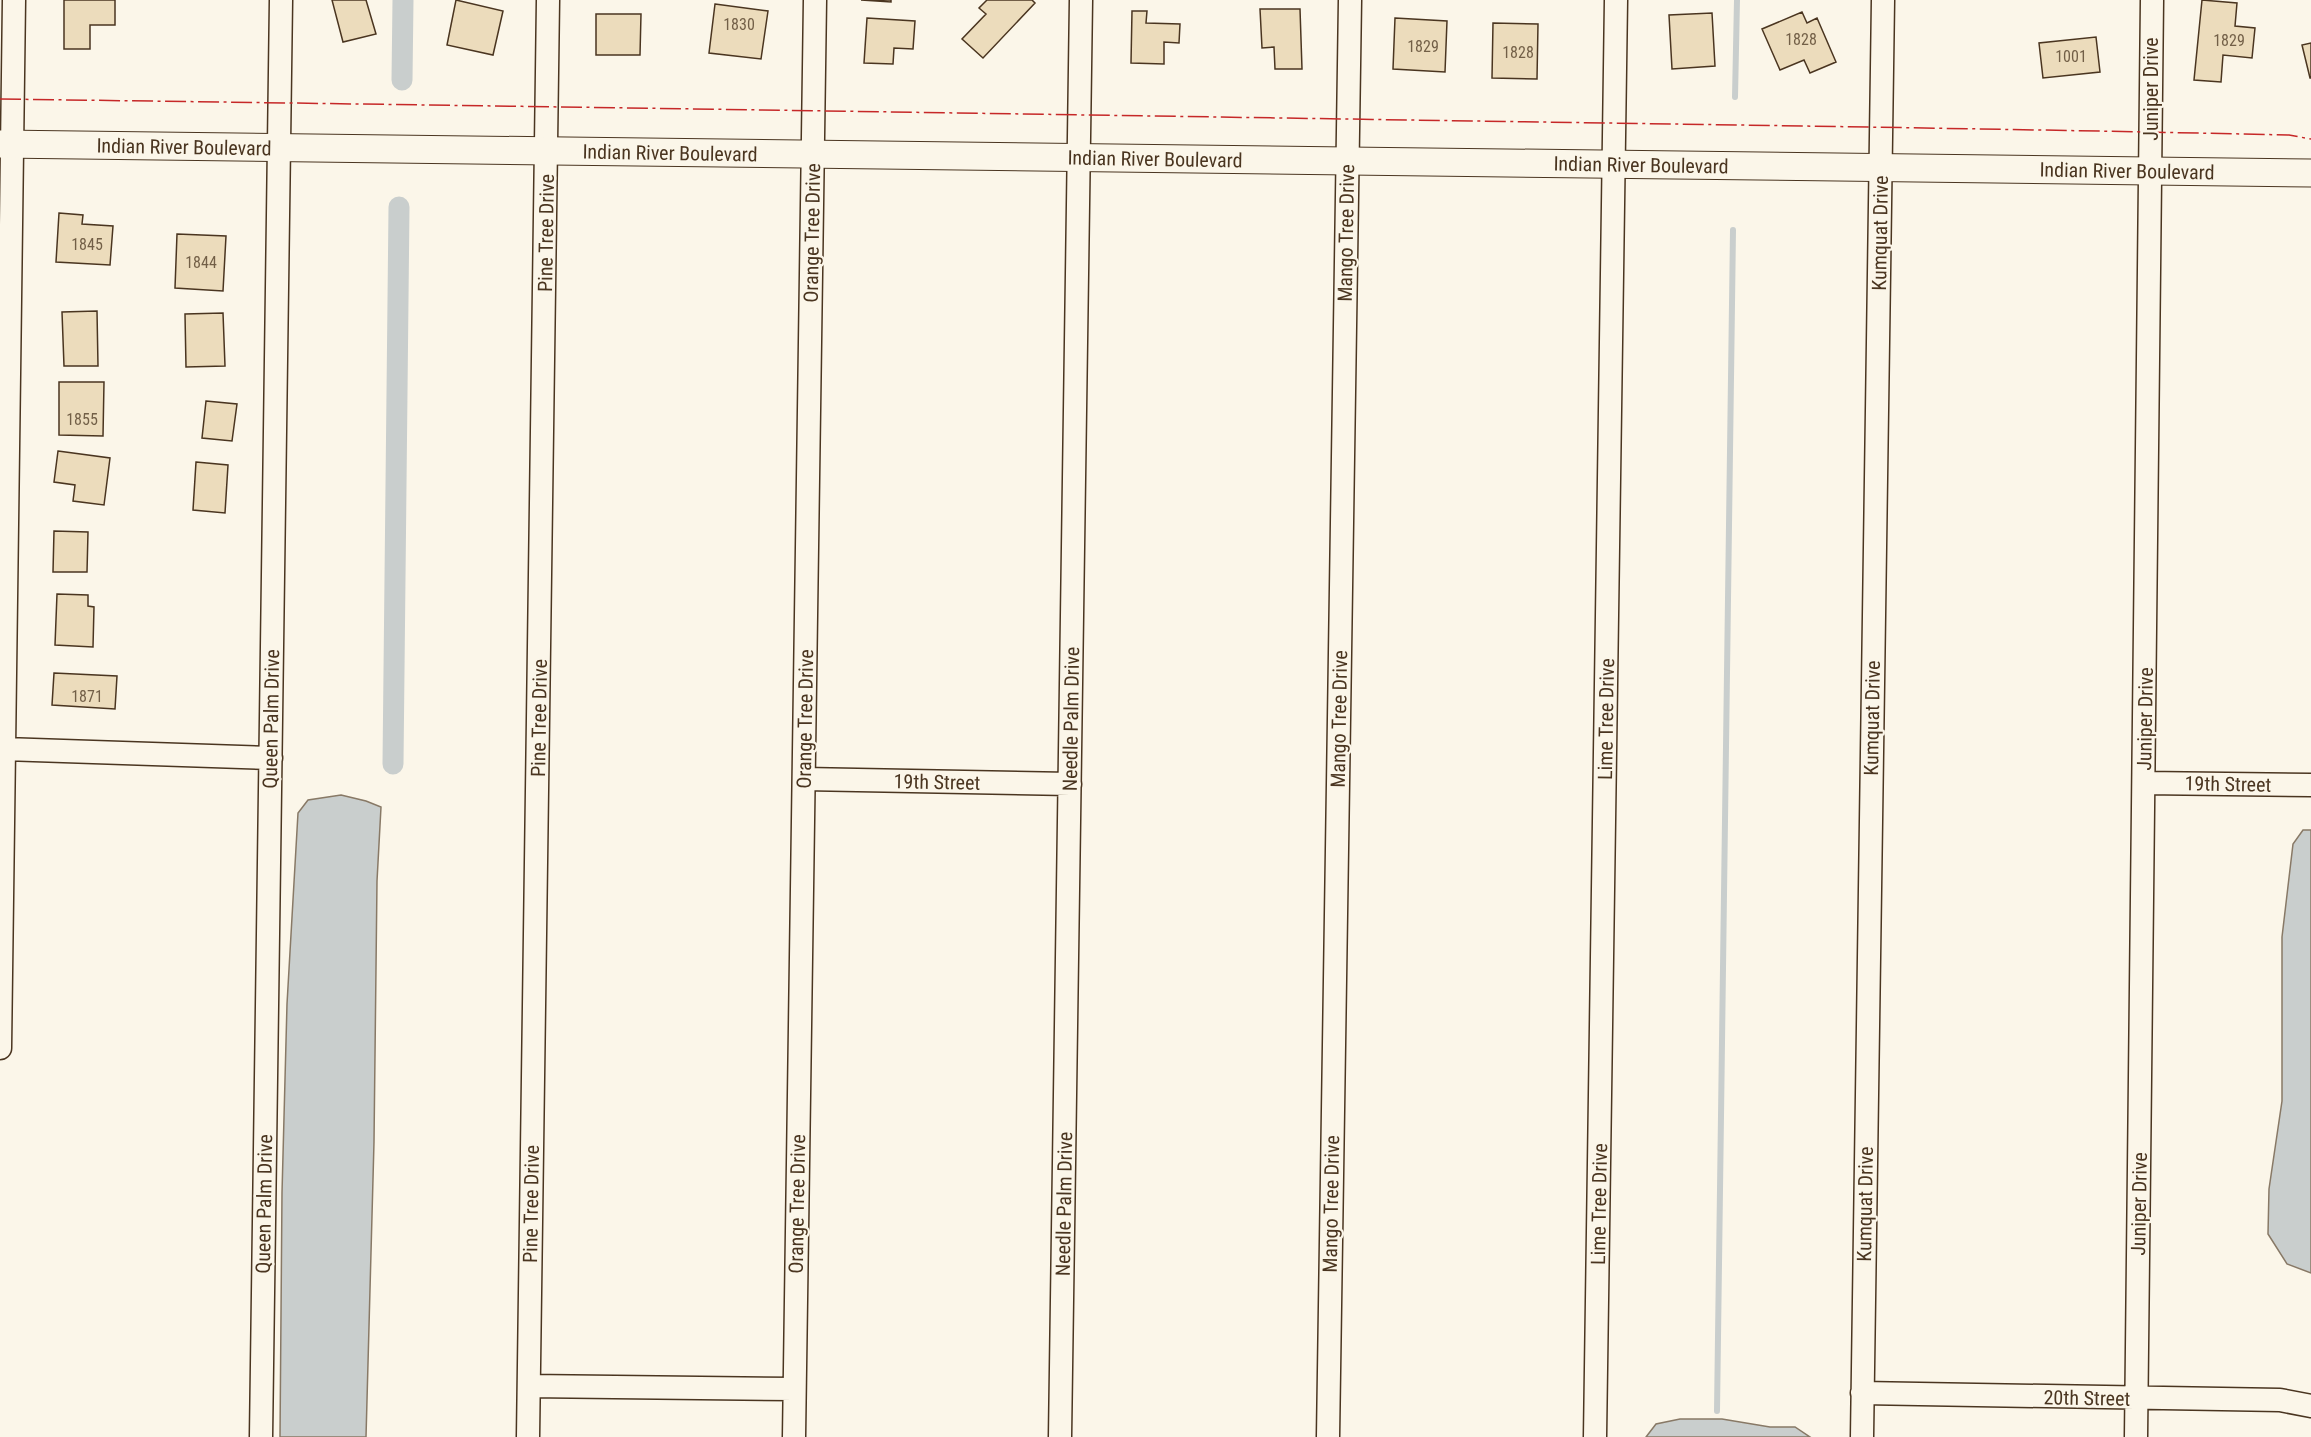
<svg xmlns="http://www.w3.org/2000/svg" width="2311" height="1437" viewBox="0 0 2311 1437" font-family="'Roboto Condensed',sans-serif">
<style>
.water{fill:#c9cecd;stroke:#887966;stroke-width:1.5}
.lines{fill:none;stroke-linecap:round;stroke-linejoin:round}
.stream{stroke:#c9cecd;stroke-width:6}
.canal{stroke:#c9cecd;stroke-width:21}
.building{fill:#ecdcbc;stroke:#4a3520;stroke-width:1.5}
.minor-casing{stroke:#4a3520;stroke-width:25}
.major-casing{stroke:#4a3520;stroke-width:29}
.minor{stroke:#fbf6e9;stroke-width:22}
.major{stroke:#fbf6e9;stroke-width:27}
.power{stroke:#c62828;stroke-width:1.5;stroke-dasharray:21 4.5 3 4.5;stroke-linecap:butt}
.labels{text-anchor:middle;stroke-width:4.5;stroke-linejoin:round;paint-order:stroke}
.number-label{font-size:16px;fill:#725f47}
.street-label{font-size:20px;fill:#4a3520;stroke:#fbf6e9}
</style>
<rect width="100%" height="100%" fill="#fbf6e9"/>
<!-- water -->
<path class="water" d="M341,795L366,801L381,807L377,881L374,1142L366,1437H280L282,1193L287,1004L298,813L308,800Z
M2303,830H2311V1273L2287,1264L2268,1234L2269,1189L2282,1101V937L2293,844Z
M1680,1419H1722L1770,1427H1795L1810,1437H1646L1656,1424Z"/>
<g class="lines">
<!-- stream -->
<path class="stream" d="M1735,97L1737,0
M1717,1411L1733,230"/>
<!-- canal -->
<path class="canal" d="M402,80L403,0
M393,764L399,207"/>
</g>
<!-- building -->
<path class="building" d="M64,0H115V25H90V49H64Z
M332,0H366L376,34L343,42Z
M456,0L503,11L493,55L447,45Z
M861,0H891V2Z
M987,0H1032L1035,3L983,58L962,39L986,14L979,8Z
M2202,0L2237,3L2235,26L2255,28L2252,58L2223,55L2221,82L2194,80Z
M715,4L768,11L761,59L709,53Z
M1260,9H1300L1302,69H1275L1274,47L1262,48Z
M1132,11H1147L1146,23L1180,24L1179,43L1164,42V64L1131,63Z
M1802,12L1807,23L1817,18L1836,62L1810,73L1804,60L1780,70L1762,29Z
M1712,13L1715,66L1672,69L1669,15Z
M596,14H641L640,55H596Z
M867,18L915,21L913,49L894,48L893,64L864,63Z
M1395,18L1447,21L1445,72L1393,69Z
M1493,23L1538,24L1537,79L1492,78Z
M2096,37L2100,72L2043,78L2039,43Z
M2311,43V78H2310L2302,45Z
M59,213L83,215L82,224L113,226L110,265L56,262Z
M177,234L226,236L223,291L175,288Z
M97,311L98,366H64L62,312Z
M223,313L225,366L186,367L185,314Z
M59,382H104L103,436L59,435Z
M206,401L237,404L232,441L202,438Z
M58,451L110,458L104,505L73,501L75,485L54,482Z
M196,462L228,465L225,513L193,510Z
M54,531L88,532L87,572H53Z
M57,594L88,595V606L94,607L93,647L55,645Z
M54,673L117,676L115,709L52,705Z"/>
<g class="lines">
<!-- minor casing -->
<g class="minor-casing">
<path id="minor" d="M4,749L271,758
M804,779L1070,784
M2144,783L2311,785
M0,1048L14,0
M529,1386L794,1389
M1862,1393L2280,1400L2311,1406
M261,1437L281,0
M528,1437L548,0
M794,1437L815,0
M1060,1437L1081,0
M1328,1437L1350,0
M1595,1437L1616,0
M1862,1437L1883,0
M2136,1437L2152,0"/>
</g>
<!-- major casing -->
<g class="major-casing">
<path id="major" d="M0,144L2311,173"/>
</g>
<!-- minor -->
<use href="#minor" class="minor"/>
<!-- major -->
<use href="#major" class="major"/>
<!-- power -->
<path class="power" d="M0,99C449,105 897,112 1346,119C1660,124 1974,128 2289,135L2311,139"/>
</g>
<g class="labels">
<!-- number labels -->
<g class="number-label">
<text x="739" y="30">1830</text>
<text x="1801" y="45">1828</text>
<text x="2229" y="46">1829</text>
<text x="1423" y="52">1829</text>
<text x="1518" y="58">1828</text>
<text x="2071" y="62">1001</text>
<text x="87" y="250">1845</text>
<text x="201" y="268">1844</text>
<text x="82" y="425">1855</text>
<text x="87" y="702">1871</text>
</g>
<!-- street labels -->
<g class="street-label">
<text transform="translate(2151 89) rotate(-90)" y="7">Juniper Drive</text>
<text transform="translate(184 147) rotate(1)" y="7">Indian River Boulevard</text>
<text transform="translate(670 153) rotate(1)" y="7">Indian River Boulevard</text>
<text transform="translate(1155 159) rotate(1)" y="7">Indian River Boulevard</text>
<text transform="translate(1641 165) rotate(1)" y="7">Indian River Boulevard</text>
<text transform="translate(2127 171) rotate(1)" y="7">Indian River Boulevard</text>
<text transform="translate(546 233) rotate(-89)" y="7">Pine Tree Drive</text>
<text transform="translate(812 233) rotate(-89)" y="7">Orange Tree Drive</text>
<text transform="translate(1346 233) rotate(-89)" y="7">Mango Tree Drive</text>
<text transform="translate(1880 233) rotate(-89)" y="7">Kumquat Drive</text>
<text transform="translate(539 718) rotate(-89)" y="7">Pine Tree Drive</text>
<text transform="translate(1872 718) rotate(-89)" y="7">Kumquat Drive</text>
<text transform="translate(271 719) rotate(-89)" y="7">Queen Palm Drive</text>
<text transform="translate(805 719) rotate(-89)" y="7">Orange Tree Drive</text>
<text transform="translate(1071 719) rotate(-89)" y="7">Needle Palm Drive</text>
<text transform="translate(1339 719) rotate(-89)" y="7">Mango Tree Drive</text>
<text transform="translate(1606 719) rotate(-89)" y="7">Lime Tree Drive</text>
<text transform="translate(2145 719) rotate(-89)" y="7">Juniper Drive</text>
<text transform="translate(937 782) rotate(1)" y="7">19th Street</text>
<text transform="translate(2228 784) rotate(1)" y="7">19th Street</text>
<text transform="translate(264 1204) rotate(-89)" y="7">Queen Palm Drive</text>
<text transform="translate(531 1204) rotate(-89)" y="7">Pine Tree Drive</text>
<text transform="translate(797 1204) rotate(-89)" y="7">Orange Tree Drive</text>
<text transform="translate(1064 1204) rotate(-89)" y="7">Needle Palm Drive</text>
<text transform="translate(1331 1204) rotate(-89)" y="7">Mango Tree Drive</text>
<text transform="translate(1599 1204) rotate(-89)" y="7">Lime Tree Drive</text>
<text transform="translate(1865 1204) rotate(-89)" y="7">Kumquat Drive</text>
<text transform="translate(2139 1204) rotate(-89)" y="7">Juniper Drive</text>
<text transform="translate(2087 1398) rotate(1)" y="7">20th Street</text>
</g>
</g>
</svg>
